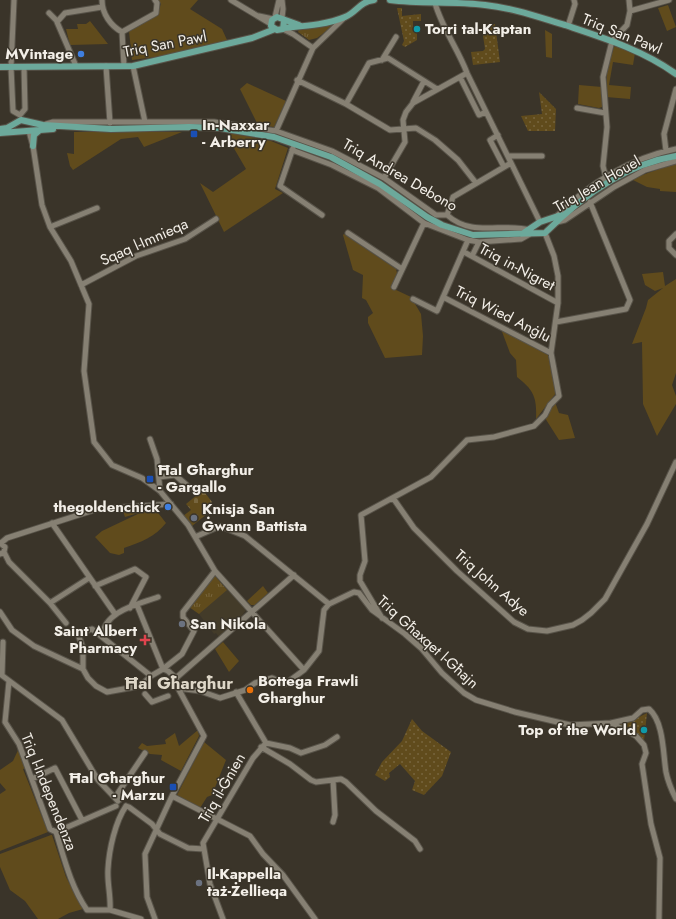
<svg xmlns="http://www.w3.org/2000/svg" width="676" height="919" viewBox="0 0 676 919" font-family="Jost,sans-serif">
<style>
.built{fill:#433b29}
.grass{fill:#604b1c}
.cemetery{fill:url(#cemetery-stones)}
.park{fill:url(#park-tufts)}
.garden{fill:url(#garden-dots)}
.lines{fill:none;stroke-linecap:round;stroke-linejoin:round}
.minor-casing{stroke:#585349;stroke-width:7}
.major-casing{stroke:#585349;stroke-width:8}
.minor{stroke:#868073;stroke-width:5}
.major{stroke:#6ca99b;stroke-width:6}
.culture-dot{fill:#0f9aa8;stroke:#3a3429;stroke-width:1.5}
.shop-dot{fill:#3f7fe0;stroke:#3a3429;stroke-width:1.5}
.transit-dot{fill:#1a4fb4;stroke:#3a3429;stroke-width:1.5}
.worship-dot{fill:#6b7280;stroke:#3a3429;stroke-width:1.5}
.health-dot{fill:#e0444e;stroke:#3a3429;stroke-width:1.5}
.food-dot{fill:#e8710a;stroke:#3a3429;stroke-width:1.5}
.labels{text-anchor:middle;stroke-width:3;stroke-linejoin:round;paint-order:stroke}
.poi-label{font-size:15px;font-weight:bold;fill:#f3efe8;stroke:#3a3429;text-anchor:start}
.street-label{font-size:15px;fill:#f3efe8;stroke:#3a3429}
.quarter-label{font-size:17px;font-weight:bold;fill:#ded7c8;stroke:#3a3429}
</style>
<defs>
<pattern id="cemetery-stones" width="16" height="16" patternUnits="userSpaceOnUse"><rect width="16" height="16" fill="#604b1c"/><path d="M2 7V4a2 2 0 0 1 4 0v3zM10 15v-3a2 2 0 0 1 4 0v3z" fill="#77653d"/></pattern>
<pattern id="park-tufts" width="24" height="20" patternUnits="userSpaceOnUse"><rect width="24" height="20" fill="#604b1c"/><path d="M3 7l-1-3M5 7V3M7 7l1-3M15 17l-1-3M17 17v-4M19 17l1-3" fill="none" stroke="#77653d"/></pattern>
<pattern id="garden-dots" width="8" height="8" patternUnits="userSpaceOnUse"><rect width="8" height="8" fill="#604b1c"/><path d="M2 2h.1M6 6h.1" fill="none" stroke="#77653d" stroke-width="1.8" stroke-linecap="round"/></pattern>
</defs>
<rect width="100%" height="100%" fill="#3a3429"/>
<!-- built -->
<path class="built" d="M227,589L246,610L241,617L219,637L216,633L214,634L199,614Z"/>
<!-- grass -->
<path class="grass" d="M158,0H198L190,9L222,29L227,40L170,55L132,60L129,31L157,14L161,4Z
M668,5L676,27L667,31L658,8Z
M90,21L108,44L70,45L66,29H78L77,24H86Z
M545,30L552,34V58L546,57Z
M618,46L635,53L633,65L613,62L609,85L631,87L630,99L606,97L607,70L614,47Z
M247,83L286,101L274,127L258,125L240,89Z
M579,85L602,87V107L599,108L578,104Z
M74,132H182L144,147L138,137L121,139L73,170L70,166L67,153L74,154Z
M230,133L271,141L288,148L275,189L283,193L224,232L200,183L213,192L246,169L232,145Z
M676,163V192L660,191V189L647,187L631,179Z
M344,234L396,269L397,273L392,286L394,289L411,297L421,314L423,336L422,355L385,358L368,323V317L373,313L366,300L362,298L363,275L353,270L343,235Z
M663,272L665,286L676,279V373L672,385L676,396V404L657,436L643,404L642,342L632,344L646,308L648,300L663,288L655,291L645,285L642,274Z
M501,329L548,355L556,393L536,419C537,398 534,390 517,377L516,360L510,353Z
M555,402L559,413L568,415L575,438L559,440L545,418L548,409Z
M155,509L166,523C155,537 141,542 124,548V553L119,555L110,553L95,537L102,531L142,512L125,517L123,511Z
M263,586L268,593L255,605H251L247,601Z
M223,642L239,661L229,672L215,649Z
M198,730L199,736L181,771L161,760L162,755L150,754L138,748L142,743L147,746L166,744L165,740L175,733L179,746Z
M204,742L226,760L212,795L207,797L200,808L177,795Z
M19,748L26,768L23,769L48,832L0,851V794L6,790L0,783V770L13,761Z
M51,835H52L66,877L83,909L69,913L58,919H38L25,901L10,890L0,867V854Z"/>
<!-- cemetery -->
<path class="cemetery" d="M203,490L212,502L207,514L192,526L183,516L191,510L186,504Z"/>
<!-- park -->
<path class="park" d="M330,24L333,26L317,38L309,40L298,32L299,29Z
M215,576L227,590L199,614L189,607Z"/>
<!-- garden -->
<path class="garden" d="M397,8H402V16L421,14V21H413V32H417V40L405,47L402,45L404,41Z
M495,24L500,62L473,65L471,52L483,51L485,49L482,29L487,28V25Z
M539,92L556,109L555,131H528L521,116L542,114Z
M647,713L644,741L637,734L617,723L631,721Z
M412,719L422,731L451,752L442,776L424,795L412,790L415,781L400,764L389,773L390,777L385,781L375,775L382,762L402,741Z"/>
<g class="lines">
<!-- minor casing -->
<g class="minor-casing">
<path id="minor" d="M14,0L11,67L13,111L20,115L25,109L24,67
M102,0C102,14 111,26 122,32
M231,0L271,24
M282,0L283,9L282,18
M435,3C442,28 458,49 467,73L540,222
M630,11L669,0
M49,13L57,21
M259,16L273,19
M275,17L279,0
M568,26L575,4L574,0
M283,29L293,34L313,48
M122,32L156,13L157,3L155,0
M122,32L124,66
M382,60L396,37
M76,66L57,22L65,13L102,7
M106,66L110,123
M133,66L145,122
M460,77L479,115L486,112
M297,80L346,104L390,130L416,128L435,140L458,160L476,183
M413,102L424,81
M346,104L369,63L388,58L437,89
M577,108L605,113
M46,124L53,122H214L276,131L332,151L384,178L436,215H447C473,238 501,222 531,230
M29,131L33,146L42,205L50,227L71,261L89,304L84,371L94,442L112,465L142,478L160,491L188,525L215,571L304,670
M276,131L313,48L344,18
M498,135L490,140L504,167
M293,148L280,186L322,215
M292,150L332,165L378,188L424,223L468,240L479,242L521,239L530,234
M666,151L664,134L676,89
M508,156H542
M384,178L405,142L403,120L406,112L413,103L467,73
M606,178L603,166L607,127L603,77L612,41L627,25L630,11L629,0
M447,215L453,197L511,163
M557,216C589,183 631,158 676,149
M557,222L565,220L614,187L645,170L676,161
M50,227L97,208
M348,233L402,269
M676,234L669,241V248L676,255
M464,252L558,303
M472,256L479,242
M81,285L136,256L185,239L216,219
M394,287L424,223
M443,297L551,353
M413,299L437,311L468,240
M556,322L626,309L630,300L590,202
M150,439L157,459L160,491
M159,477L175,475L190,488
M393,498L414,528L457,571L514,622L528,629L547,631L573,625L582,620L591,613L605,599L647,524L676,462
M52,523L115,614
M195,537L220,526L245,536L329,604
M0,543L5,547L4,552L0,554
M1,543L7,538L97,509L171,504
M4,552L9,562L50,603L66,623
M95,586L135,569L146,577L130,608
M50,603L89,578
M137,605L163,669
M0,612L12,630L34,646L83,669L88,678L96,686L107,692L140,686L151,676L163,669L182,654L194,631L183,617V612L215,571
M382,618L360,581V575L365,561L361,515L431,477L467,440L494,437L534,426L545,415L550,405L559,396L551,353L558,303V276L554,256L545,233
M103,637C102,611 140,604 158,597
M83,669V648L79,637L83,632L92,629L151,676
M163,669L168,671L176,678
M0,674L62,720L98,780L118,801
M2,675L3,642
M176,678L294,575
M9,681L5,722L19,744L50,829L56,832C64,858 71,887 87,910H110L141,919
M178,688L200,691L220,698L245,690L255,683L272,678L285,684L304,670L319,651L324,610L329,604L354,592L359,593L372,610L405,634L421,648L442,673L464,693L476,700L515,712L570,725L611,723L633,718L642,710L649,709C664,722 663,754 666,772C668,782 672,791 676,799
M236,692L266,743
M145,694L152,702L168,696
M611,723L636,736L644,745L646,753L642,764L651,824L660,858L659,919
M266,743L290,748L301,753L325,745L337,737
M261,747L290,764L311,780L316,782L341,779L346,782L376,811L415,841L420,849
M32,779L55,768L82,820
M172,796L250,836L263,854L283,875L315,919
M119,800L118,793L145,753
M126,806L129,807L152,824L160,834L188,848L204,849
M333,822L335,815L333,780
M56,832L116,806
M110,910C111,896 107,883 108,869C109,850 115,822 126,806
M155,919L147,897L145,854L172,796L204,736L178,688L176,678
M223,919L210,884L203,843L253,758L266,743"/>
</g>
<!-- major casing -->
<g class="major-casing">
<path id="major" d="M390,0C422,4 453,1 485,5C513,8 538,17 565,25C604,38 643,50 676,74
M284,21L283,29L277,30L271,26L272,20L277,17L299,25
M283,28C304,26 326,25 345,17C357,12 359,2 374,0
M0,67L133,66L252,38L275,29
M0,129L7,128L21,120L43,125L111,129L189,127L220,128L274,137L331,157L380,184L427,217L442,225L473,235L545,233C580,198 626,164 676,156
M0,133L53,129
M33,146L34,135L40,130
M525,232L540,222L561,215"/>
</g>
<!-- minor -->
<use href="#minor" class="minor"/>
<!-- major -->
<use href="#major" class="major"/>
</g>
<!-- markers -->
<g class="culture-dot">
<circle cx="417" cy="29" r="4"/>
<circle cx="644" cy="730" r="4"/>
</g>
<g class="shop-dot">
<circle cx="81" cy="54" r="4"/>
<circle cx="168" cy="507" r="4"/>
</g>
<g class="transit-dot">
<rect x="190" y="130" width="8" height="8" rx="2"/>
<rect x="146" y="475" width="8" height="8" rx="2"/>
<rect x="169" y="783" width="8" height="8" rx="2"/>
</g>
<g class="worship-dot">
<circle cx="194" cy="518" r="4"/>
<circle cx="182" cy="624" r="4"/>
<circle cx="199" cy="883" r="4"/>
</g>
<path class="health-dot" d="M143 634h4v4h4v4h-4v4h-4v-4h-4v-4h4z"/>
<circle class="food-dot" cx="250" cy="690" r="4"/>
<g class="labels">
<!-- poi labels -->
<g class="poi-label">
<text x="425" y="34">Torri tal-Kaptan</text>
<text x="73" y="59" text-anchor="end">MVintage</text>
<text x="202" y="130">In-Naxxar<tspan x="202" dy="17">- Arberry</tspan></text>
<text x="158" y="475">Ħal Għargħur<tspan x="158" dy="17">- Gargallo</tspan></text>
<text x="160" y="512" text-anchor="end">thegoldenchick</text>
<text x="202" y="514">Knisja San<tspan x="202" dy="17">Ġwann Battista</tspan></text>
<text x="190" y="629">San Nikola</text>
<text x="137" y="636" text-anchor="end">Saint Albert<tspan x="137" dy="17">Pharmacy</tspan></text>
<text x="258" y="686">Bottega Frawli<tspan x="258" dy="17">Gharghur</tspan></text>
<text x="636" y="735" text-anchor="end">Top of the World</text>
<text x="165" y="783" text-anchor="end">Ħal Għargħur<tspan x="165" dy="17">- Marzu</tspan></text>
<text x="207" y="879">Il-Kappella<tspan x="207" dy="17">taż-Żellieqa</tspan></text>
</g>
<!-- street labels -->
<g class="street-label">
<text transform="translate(622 34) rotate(22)" y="5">Triq San Pawl</text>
<text transform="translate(165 44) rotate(-11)" y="5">Triq San Pawl</text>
<text transform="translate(400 175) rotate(30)" y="5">Triq Andrea Debono</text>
<text transform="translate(597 184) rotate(-30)" y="5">Triq Jean Houel</text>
<text transform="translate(144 242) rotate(-24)" y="5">Sqaq l-Imnieqa</text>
<text transform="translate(517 267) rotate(28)" y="5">Triq in-Nigret</text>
<text transform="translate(503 314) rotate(27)" y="5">Triq Wied Anġlu</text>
<text transform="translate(492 583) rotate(41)" y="5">Triq John Adye</text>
<text transform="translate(428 642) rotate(42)" y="5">Triq Għaxqet l-Għajn</text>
<text transform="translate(222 788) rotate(-60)" y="5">Triq il-Ġnien</text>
<text transform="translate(49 792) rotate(68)" y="5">Triq l-Independenza</text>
</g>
<!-- quarter labels -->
<g class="quarter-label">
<text x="179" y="689">Ħal Għargħur</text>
</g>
</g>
</svg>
